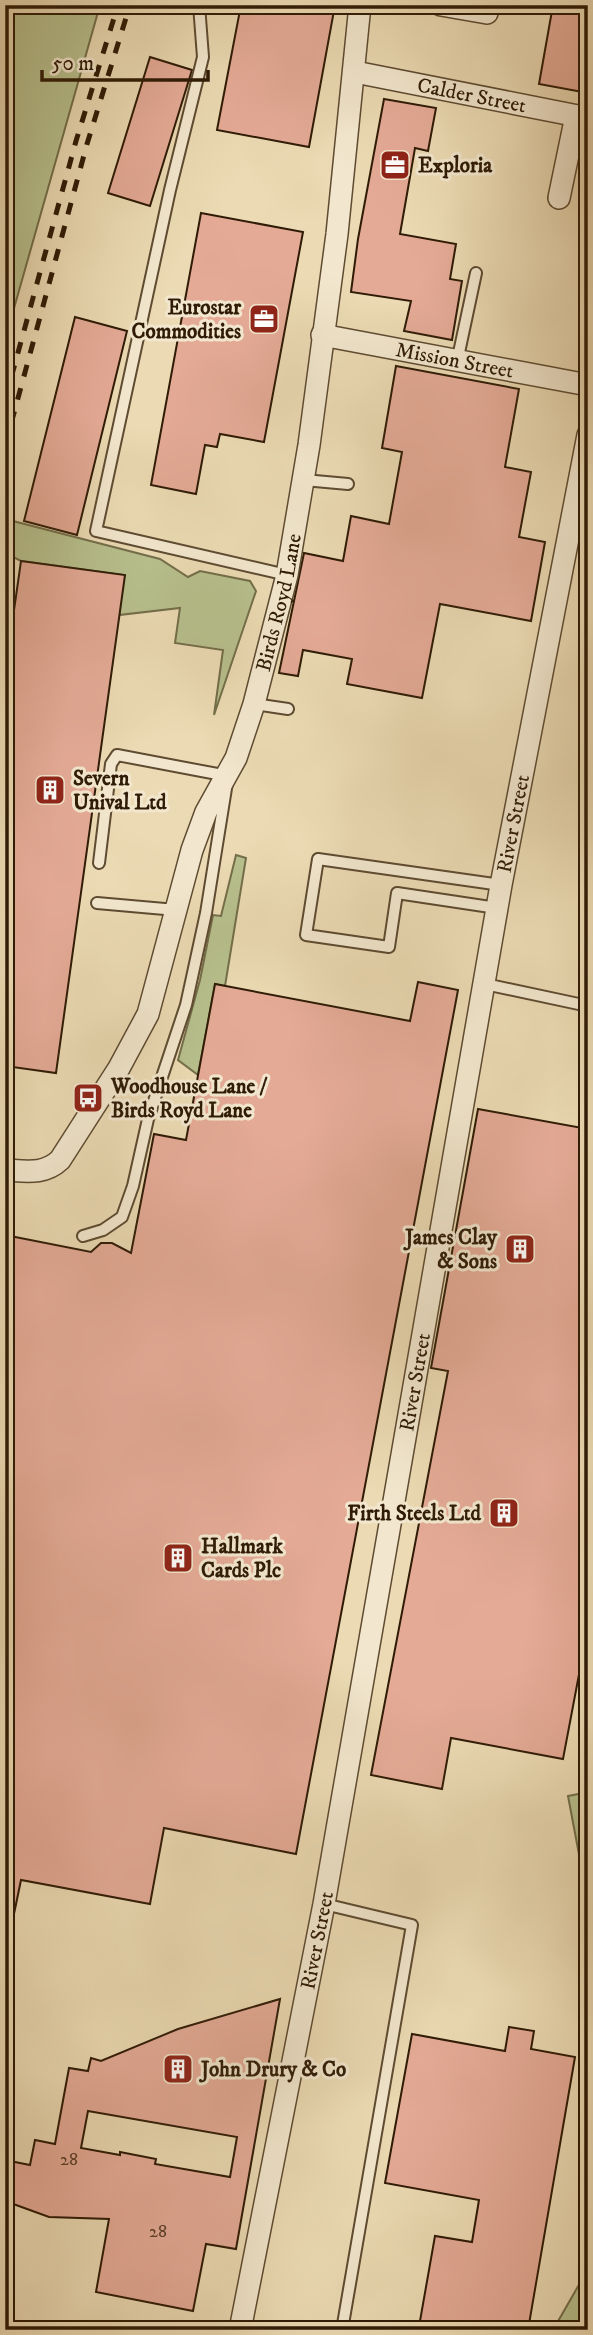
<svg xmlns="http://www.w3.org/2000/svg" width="593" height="2335" viewBox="0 0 593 2335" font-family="'IM FELL DW Pica',serif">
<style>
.green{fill:#b7c08d;stroke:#736e4a;stroke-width:2}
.building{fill:#e4aa96;stroke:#2f1b06;stroke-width:2;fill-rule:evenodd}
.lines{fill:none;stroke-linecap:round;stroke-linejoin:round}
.lane-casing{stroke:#5e4b31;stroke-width:14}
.street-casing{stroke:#5e4b31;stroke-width:24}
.lane{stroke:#f2e7ce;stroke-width:10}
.street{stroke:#f2e7ce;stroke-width:21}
.rail{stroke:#2f1b06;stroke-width:5;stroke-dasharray:12 12;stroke-linecap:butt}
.labels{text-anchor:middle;stroke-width:6;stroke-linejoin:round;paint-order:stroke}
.number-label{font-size:18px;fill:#5c3f2a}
.street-label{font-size:21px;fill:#2f1b06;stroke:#f2e7ce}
.poi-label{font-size:21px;font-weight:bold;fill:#2f1b06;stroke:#f2e7ce;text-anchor:start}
</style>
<rect width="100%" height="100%" fill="#ebdab3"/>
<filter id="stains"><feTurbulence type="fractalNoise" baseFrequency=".00286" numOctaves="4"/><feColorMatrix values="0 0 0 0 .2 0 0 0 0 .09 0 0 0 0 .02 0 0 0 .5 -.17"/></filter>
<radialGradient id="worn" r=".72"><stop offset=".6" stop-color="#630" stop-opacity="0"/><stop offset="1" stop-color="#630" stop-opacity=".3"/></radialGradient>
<!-- green -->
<path class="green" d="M5,5H100L5,340Z
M9,520L160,559L188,577L200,571L250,581L256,591L214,715L223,650L175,643L180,608L119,615L124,575L21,561L5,553V535Z
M236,855L246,858L225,986L215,984L198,1075L178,1060L200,980L213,915L221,916Z
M588,1792V1902L568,1796Z
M588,2269V2330H553Z"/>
<!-- building -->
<path class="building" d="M241,5H335L309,147L217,130Z
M553,5H588V93L539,84Z
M150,57L192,70L150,206L108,193Z
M384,99L436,108L428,151L415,148L400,234L456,244L450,279L462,281L452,340L404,331L411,301L351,292L358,239Z
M201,213L303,232L264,442L220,434L217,447L205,445L196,494L151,485Z
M75,317L127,331L77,535L24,521Z
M396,366L519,389L505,467L531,472L519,537L545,542L531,621L440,604L422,698L347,684L352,659L303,650L298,676L279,673L304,553L343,561L351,516L389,524L402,452L382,448Z
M21,561L125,575L56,1073L5,1066V673Z
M418,982L458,990L296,1854L164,1828L150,1904L21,1880L14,1914L5,1913V1235L91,1252L101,1243H112L131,1253L154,1134L186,1140L215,984L410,1021Z
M478,1109L588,1129V1627L563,1759L451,1738L442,1789L371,1775L448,1371L431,1368Z
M280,1999L236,2249L206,2244L193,2311L96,2292L109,2219L49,2217L5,2201V2160L30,2165L35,2140L55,2144L69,2068L88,2071L91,2058L101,2061L178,2029ZM88,2111L237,2137L230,2177L155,2164L156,2159L120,2152V2155L81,2148Z
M509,2027L534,2031L531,2049L575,2057L528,2330H468L420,2321L435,2236L472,2242L479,2200L385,2183L412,2034L505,2051Z"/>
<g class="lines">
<!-- lane casing -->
<g class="lane-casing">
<path id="lane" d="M199,5L203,57L170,190L96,531L287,575
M457,362L476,273
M304,480L348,484
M254,704L288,709
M97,903L176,910
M497,908L397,893L389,947L306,935L318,859L501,885
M485,984L588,1006
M83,1236L103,1230L122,1217L133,1186L148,1119L186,1005L206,913L228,776L117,755L111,764L99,863
M324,1904L412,1925L342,2330"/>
</g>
<!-- street casing -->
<g class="street-casing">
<g id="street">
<path d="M441,5L487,13"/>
<path id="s1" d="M355,72L588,118"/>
<path d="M559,198L576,116"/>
<path id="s2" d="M322,335L588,385"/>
<path id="s3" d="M5,1170C26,1171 44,1175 60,1160L119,1068L148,1014L192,850L206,812L236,758L254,704L287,575L309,445L337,234L360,5"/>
<path id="s4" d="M240,2330L324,1904L501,885L588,435"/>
</g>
</g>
<!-- lane -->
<use href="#lane" class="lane"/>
<!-- street -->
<use href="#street" class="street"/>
<!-- rail -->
<path class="rail" d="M5,400L76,141L118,5
M5,446L87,144L130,5"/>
</g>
<!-- icons -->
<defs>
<g id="office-square" transform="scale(1.575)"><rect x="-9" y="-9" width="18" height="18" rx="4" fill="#8f2418" stroke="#f2e7ce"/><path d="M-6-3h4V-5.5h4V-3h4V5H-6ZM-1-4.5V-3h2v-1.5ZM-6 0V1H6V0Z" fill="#fff"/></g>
<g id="building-square" transform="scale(1.575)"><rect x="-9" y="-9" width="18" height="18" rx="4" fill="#8f2418" stroke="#f2e7ce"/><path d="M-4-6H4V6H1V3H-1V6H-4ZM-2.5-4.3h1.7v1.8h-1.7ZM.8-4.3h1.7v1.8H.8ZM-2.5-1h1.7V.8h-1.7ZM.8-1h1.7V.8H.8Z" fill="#fff"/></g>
<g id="bus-square" transform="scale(1.575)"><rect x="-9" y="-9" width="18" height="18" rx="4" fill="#8f2418" stroke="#f2e7ce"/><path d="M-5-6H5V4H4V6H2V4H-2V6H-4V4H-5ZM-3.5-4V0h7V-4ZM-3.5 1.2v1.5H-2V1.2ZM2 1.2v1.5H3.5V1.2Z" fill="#fff"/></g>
</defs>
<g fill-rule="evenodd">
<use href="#office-square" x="395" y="165"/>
<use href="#office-square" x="264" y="319"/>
<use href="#building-square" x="50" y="790"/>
<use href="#bus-square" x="88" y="1098"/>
<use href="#building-square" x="520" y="1249"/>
<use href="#building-square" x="504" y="1513"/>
<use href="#building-square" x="178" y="1558"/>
<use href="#building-square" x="178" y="2069"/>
</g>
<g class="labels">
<!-- number labels -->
<g class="number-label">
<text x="69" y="2165">28</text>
<text x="158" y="2237">28</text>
</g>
<!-- street labels -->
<g class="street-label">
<text dy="7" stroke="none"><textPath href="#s1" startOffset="119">Calder Street</textPath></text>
<text dy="7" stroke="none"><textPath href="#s2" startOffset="135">Mission Street</textPath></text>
<text dy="7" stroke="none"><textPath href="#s3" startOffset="662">Birds Royd Lane</textPath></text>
<text dy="7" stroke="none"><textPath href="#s4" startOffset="1531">River Street</textPath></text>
<text dy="7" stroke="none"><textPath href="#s4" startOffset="964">River Street</textPath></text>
<text dy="7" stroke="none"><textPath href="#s4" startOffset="397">River Street</textPath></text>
</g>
<!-- poi labels -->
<g class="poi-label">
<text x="418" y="172">Exploria</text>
<text x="241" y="314" text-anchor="end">Eurostar<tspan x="241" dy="24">Commodities</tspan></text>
<text x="73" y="785">Severn<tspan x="73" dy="24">Unival Ltd</tspan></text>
<text x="111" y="1093">Woodhouse Lane /<tspan x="111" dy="24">Birds Royd Lane</tspan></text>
<text x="497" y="1244" text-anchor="end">James Clay<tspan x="497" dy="24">&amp; Sons</tspan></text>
<text x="481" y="1520" text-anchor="end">Firth Steels Ltd</text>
<text x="201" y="1553">Hallmark<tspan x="201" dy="24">Cards Plc</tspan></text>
<text x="201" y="2076">John Drury &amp; Co</text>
</g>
</g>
<!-- margin -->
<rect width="593" height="2335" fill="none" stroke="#ebdab3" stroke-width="28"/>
<rect x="7" y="7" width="579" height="2321" fill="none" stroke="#2f1b06" stroke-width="3.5"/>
<rect x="14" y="14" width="565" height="2307" fill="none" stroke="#2f1b06" stroke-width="2"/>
<!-- scale -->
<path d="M42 70v10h166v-10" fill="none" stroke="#2f1b06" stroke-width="3.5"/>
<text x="52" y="70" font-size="21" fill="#2f1b06" stroke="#f2e7ce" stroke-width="5" paint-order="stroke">50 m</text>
<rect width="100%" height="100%" filter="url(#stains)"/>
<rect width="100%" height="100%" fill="url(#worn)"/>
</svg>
